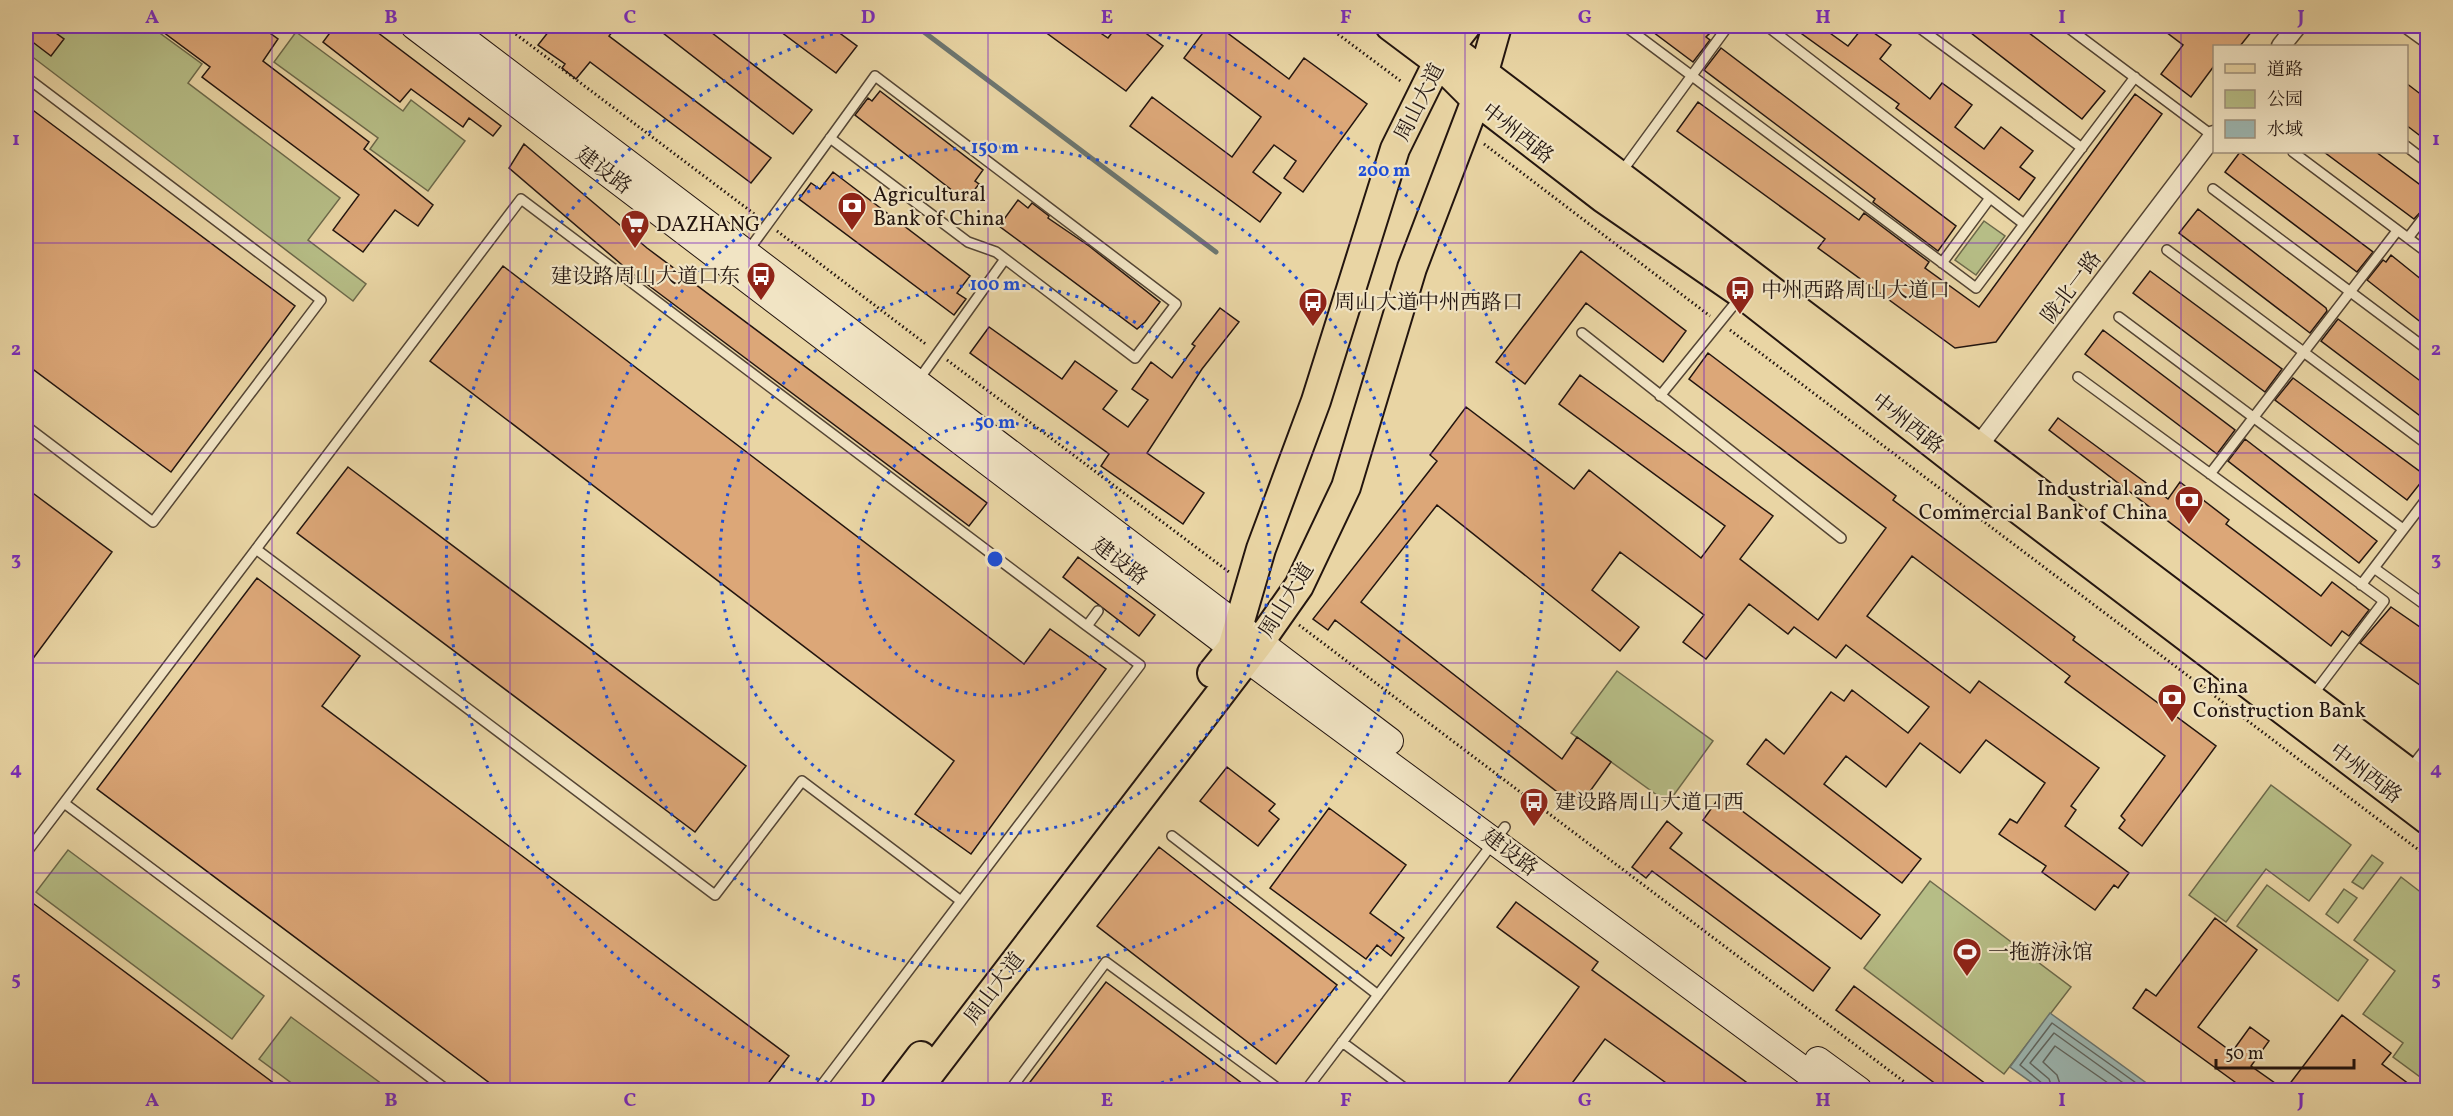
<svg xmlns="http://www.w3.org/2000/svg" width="2453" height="1116" viewBox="0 0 2453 1116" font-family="Vollkorn,'Noto Serif SC',serif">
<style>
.green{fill:#b6bd86;stroke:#6c694a;stroke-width:1.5}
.water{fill:#9cb6b1;stroke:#6c7670;stroke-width:1.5}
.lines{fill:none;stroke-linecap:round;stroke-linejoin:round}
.shore{stroke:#606660;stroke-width:1.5}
.stream{stroke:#6c7670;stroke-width:5}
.building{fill:#dca778;stroke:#23150f;stroke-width:1.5}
.lane-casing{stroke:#544534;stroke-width:12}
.street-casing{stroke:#544534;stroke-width:21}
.secondary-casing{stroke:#23150f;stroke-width:28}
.primary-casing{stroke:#23150f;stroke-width:32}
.path{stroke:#23150f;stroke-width:3;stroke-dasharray:1.5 3;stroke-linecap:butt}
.lane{stroke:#f1e4c4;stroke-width:9}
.street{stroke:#f1e4c4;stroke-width:18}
.secondary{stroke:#f1e4c4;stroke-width:26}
.primary{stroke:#e9d5a4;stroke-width:28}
.grid{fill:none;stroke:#7b2cbf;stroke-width:1.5;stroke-opacity:0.55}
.ring{fill:none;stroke:#1d4ed8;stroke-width:3;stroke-dasharray:3 6}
.labels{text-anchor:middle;stroke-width:4.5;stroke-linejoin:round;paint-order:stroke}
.street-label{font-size:21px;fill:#23150f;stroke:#f1e4c4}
.poi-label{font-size:21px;fill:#23150f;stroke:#f1e4c4;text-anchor:start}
.centre{fill:#1d4ed8;stroke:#f1e4c4;stroke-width:3}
.ring-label{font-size:18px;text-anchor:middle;font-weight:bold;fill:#1d4ed8;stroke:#f1e4c4;stroke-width:4.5;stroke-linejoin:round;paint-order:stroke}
.neatline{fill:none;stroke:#7b2cbf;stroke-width:2}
.grid-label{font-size:20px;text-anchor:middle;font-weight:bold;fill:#7b2cbf}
</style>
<rect width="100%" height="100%" fill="#e9d5a4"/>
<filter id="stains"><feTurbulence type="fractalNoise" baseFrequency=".00333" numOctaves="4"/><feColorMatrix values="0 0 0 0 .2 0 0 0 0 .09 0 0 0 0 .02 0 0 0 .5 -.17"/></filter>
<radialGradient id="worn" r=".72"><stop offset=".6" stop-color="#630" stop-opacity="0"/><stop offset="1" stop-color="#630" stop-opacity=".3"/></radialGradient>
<!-- green -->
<path class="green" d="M26,26H150L202,64L188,83L340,198L308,240L366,284L353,301L26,52Z
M296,32L403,111L411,100L465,141L428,191L370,149L378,138L274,62Z
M1984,221L2005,236L1976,275L1955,260Z
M1617,671L1713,741L1668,803L1571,733Z
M2271,785L2351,845L2309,901L2266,869L2226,922L2189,895Z
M68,850L264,996L232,1039L36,892Z
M2372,855L2383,863L2363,889L2352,882Z
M2401,877L2427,897V1082L2393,1057L2403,1043L2363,1014L2395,971L2354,940Z
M1930,881L2071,987L2004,1074L1864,968Z
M2267,885L2368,960L2338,1001L2237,926Z
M2344,889L2357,898L2338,923L2326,914Z
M291,1017L390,1090H301L259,1059Z"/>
<!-- water -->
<path class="water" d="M2050,1013L2156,1090H2042L2010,1067Z"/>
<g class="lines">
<!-- shore -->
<path class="shore" d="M2045,1090L2043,1084L2020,1065L2052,1023L2146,1090
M2053,1090L2049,1079L2030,1063L2054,1033L2133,1090
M2062,1090L2057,1075L2043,1062L2055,1046L2118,1090"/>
<!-- stream -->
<path class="stream" d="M916,26L1216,252"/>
</g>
<!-- building -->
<path class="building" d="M26,26H46L64,39L51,56L26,37Z
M155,26H260L278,39L263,61L369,142L364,149L433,205L418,226L395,210L363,252L333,230L359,195L202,77L210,67Z
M335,26H369L501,126L493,136L469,118L463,127L411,89L400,102L323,42Z
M553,26H617L609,36L771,158L751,183L590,62L576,79L562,68L565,64L538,45Z
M654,26H703L812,110L793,134Z
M773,26H830L857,46L836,73Z
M1037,26H1090L1108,38L1117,26H1136L1163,46L1126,91Z
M1190,26H1218L1289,79L1304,58L1367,104L1303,192L1284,178L1296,161L1274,145L1253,172L1281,193L1260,222L1130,126L1152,97L1232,157L1261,117L1184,58L1202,34Z
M1645,26H1701L1710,33L1706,37L1710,40L1693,62Z
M1791,26H1820L1848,46L1864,26L1891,45L1880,59L1930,99L1942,83L1972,105L1955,127L1984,149L2001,127L2033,151L2020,167L2035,178L2019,200L1896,108L1899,104Z
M1962,26H2020L2105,91L2082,119Z
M2158,26H2256L2240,46H2214V66L2191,97L2161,74L2183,45Z
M1721,48L1956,226L1938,251L1873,202L1875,199L1704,70Z
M2406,83L2427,99V141L2406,125Z
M880,91L983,170L975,181L979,184L966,201L855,115L868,98L872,101Z
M2135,94L2162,114L1996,342L1955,348L1818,248L1825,239L1677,131L1698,102L1859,220L1864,213L1929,262L1925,268L1979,307Z
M26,105L295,306L171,472L26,364Z
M524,144L647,248L987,503L969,526L628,270L509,168Z
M2240,152L2373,252L2357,272L2225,172Z
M2324,152H2376L2427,190V205L2414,219Z
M833,172L970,276L957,293L966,299L954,315L799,199L811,183L820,189Z
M1018,200L1028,208L1032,203L1049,216L1048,218L1089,246L1160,302L1145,322L1137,329L999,226Z
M2198,209L2326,308L2327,311L2310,333L2179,233Z
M1581,251L1686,331L1663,362L1586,303L1525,384L1496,362Z
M2391,255L2427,284V327L2367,280L2383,260L2386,262Z
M503,266L1024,664L1050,629L1106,669L971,854L915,814L954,761L430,361Z
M2150,271L2282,369L2265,392L2133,293Z
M1220,308L1239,322L1202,369L1147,453L1204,493L1183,524L1101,466L1109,454L970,353L989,327L1062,379L1075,361L1117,391L1103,409L1128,427L1148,400L1132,389L1151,362L1172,378L1195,346L1192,344Z
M2338,319L2427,386V421L2321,341Z
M2103,330L2235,430L2217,454L2085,354Z
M1708,353L1896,496L1893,500L2075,637L2073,640L2216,746L2142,846L2119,828L2125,820L2121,816L2165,756L2065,682L2070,676L1912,556L1867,616L1970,693L1979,681L2099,768L2071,806L2076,810L2065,826L2129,873L2118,888L2114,885L2095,910L2042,872L2046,866L1999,834L2010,819L2017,823L2045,783L1986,740L1960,773L1920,743L1886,787L1846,756L1824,784L1921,859L1902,883L1747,764L1766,739L1784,754L1831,692L1844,701L1852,690L1908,733L1929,707L1846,645L1836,658L1794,627L1788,634L1749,604L1706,659L1683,642L1704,615L1620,552L1592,590L1639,627L1620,651L1437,505L1361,602L1562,759L1577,737L1611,762L1578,808L1335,620L1328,630L1313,619L1437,461L1430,455L1466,407L1574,489L1589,470L1701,558L1725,526L1559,404L1580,375L1773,516L1740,559L1818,620L1886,528L1689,379Z
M2293,378L2426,476L2407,500L2275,400Z
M2058,418L2168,499L2180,482L2229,520L2226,524L2321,596L2332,582L2369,610L2349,636L2342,631L2331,646L2049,430Z
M2245,439L2377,541L2359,563L2228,461Z
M348,467L746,766L695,832L297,533Z
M26,488L112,552L26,668Z
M1078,557L1155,615L1139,636L1063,577Z
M257,578L360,656L322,706L789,1056L763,1090H499L97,789Z
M2391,607L2427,632V690L2360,643Z
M1227,767L1275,804L1269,811L1279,819L1258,846L1200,801Z
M1721,795L1880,915L1861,939L1703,820Z
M1329,808L1406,865L1370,913L1404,938L1391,956L1377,945L1366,959L1270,888Z
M1667,821L1682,833L1670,848L1830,968L1813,991L1652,871L1646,878L1632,867Z
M1159,847L1337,985L1276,1064L1097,926Z
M26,898L283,1090H26Z
M1516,902L1598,962L1592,970L1757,1090H1676L1605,1039L1567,1090H1503L1579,987L1497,927Z
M2215,918L2257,950L2198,1027L2232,1052L2250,1027L2269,1041L2251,1066L2285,1090L2342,1015L2391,1053L2382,1064L2417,1090H2234L2239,1085L2133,1008L2146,989L2156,996Z
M1106,982L1251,1090H1024Z
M1854,986L1994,1090H1944L1836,1010Z"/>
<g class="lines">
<!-- lane casing -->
<g class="lane-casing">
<path id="lane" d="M1625,26L1976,288L2135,77
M1767,26L2024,224
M1917,26L2082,148
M2066,26L2213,136
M26,77L321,300L153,522L26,426
M2406,146L2428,163
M2293,152L2428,253
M1620,174L1728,26
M2213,189L2428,350
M2408,238L2428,212
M2167,250L2428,445
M748,251C790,193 833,135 875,76L1176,304L1135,358L996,252L968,242L830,138
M1942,263L1990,198
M2119,317L2403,529
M1582,333L1841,538
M2078,377L2384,601L2312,696
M917,382L1005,259
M1660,396L1741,296
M2210,474L2397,231
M256,549L715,895L802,781L961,901
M2374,568L2428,607
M2361,585L2428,497
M2410,769L2428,746
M64,803L447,1090
M1172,836L1378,995
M26,853L521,199L1087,626L1098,611
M1342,1042L1407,1090
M818,1090L1140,665L1087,626
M1010,1090L1106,962L1280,1090
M1306,1090L1505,827"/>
</g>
<!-- street casing -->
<g class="street-casing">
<path id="street" d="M2410,26L2428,39
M2281,46L2297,26
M1973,453L2214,135"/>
</g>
<!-- secondary casing -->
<g class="secondary-casing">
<path id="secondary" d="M414,26L1232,648L1831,1090
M447,26L1390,741
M1818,1060L1859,1090"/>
</g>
<!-- primary casing -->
<g class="primary-casing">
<path id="primary" d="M1390,26L1438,62L1476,100L1603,198L1742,294L1963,467L2428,820
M1427,30L2428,787
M1212,673L1232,648L1261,549L1316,401L1395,149L1438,62L1466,26
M895,1090L921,1056
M917,1090L1259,643L1299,586L1346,487L1412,268L1476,100L1497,26"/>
</g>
<!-- path -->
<path class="path" d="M505,26L757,216
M1327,26L1402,82
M1484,144L1710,316
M777,231L927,345
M1730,330L2428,857
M947,360L1229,572
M1299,625L1915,1090"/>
<!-- lane -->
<use href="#lane" class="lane"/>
<!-- street -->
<use href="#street" class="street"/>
<!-- secondary -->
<use href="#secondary" class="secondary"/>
<!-- primary -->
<use href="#primary" class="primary"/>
</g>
<!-- grid -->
<path class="grid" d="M272,26V1090M510,26V1090M749,26V1090M988,26V1090M1226,26V1090M1465,26V1090M1704,26V1090M1943,26V1090M2181,26V1090M26,243H2428M26,453H2428M26,663H2428M26,873H2428"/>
<!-- distance rings -->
<g class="ring">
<circle cx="995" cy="559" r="137"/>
<circle cx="995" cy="559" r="275"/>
<circle cx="995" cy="559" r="412"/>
<path d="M853 1090A550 550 0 0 1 857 27M1133 27A550 550 0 0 1 1137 1090"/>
</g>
<!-- icons -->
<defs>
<g id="bank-pin" transform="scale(1.5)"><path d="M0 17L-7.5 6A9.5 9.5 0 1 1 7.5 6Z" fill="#8f2418" stroke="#f1e4c4"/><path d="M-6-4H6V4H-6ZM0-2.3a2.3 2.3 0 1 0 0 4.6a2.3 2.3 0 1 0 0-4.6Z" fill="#fff"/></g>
<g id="supermarket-pin" transform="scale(1.5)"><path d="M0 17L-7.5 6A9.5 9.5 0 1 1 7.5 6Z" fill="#8f2418" stroke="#f1e4c4"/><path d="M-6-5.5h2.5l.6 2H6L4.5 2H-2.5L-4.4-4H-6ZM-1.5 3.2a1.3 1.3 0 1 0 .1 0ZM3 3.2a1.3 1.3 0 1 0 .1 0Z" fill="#fff"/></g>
<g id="bus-pin" transform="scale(1.5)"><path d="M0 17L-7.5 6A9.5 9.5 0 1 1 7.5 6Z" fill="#8f2418" stroke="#f1e4c4"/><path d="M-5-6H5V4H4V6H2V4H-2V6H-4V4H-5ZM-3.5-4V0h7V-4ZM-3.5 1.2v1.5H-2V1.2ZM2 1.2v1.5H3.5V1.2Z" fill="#fff"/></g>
<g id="stadium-pin" transform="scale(1.5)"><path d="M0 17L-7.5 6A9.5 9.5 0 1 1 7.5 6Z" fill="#8f2418" stroke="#f1e4c4"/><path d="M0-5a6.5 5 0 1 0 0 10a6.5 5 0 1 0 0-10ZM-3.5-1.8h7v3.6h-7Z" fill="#fff"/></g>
</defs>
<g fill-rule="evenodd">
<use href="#bank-pin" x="852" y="206"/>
<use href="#supermarket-pin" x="635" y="224"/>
<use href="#bus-pin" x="761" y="276"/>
<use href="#bus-pin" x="1740" y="290"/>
<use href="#bus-pin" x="1313" y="302"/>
<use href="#bank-pin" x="2189" y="500"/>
<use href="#bank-pin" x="2172" y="698"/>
<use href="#bus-pin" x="1534" y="802"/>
<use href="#stadium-pin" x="1967" y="952"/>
</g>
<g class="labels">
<!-- street labels -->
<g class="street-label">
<text transform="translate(1419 102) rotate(-63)" y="7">周山大道</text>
<text transform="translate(1518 133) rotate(38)" y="7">中州西路</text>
<text transform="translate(604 170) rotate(37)" y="7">建设路</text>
<text transform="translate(2071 287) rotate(-53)" y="7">陇北一路</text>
<text transform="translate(1908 423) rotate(38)" y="7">中州西路</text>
<text transform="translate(1120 561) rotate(37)" y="7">建设路</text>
<text transform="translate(1286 600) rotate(-58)" y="7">周山大道</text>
<text transform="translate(2366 773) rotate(37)" y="7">中州西路</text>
<text transform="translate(1510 852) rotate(37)" y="7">建设路</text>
<text transform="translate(994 988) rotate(-53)" y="7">周山大道</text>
</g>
<!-- poi labels -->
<g class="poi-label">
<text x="873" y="201">Agricultural<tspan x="873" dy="24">Bank of China</tspan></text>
<text x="656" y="231">DAZHANG</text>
<text x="740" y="283" text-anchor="end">建设路周山大道口东</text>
<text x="1761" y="297">中州西路周山大道口</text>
<text x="1334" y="309">周山大道中州西路口</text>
<text x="2168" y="495" text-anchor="end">Industrial and<tspan x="2168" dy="24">Commercial Bank of China</tspan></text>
<text x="2193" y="693">China<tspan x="2193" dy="24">Construction Bank</tspan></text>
<text x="1555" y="809">建设路周山大道口西</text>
<text x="1988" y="959">一拖游泳馆</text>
</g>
</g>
<circle cx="995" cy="559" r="9" class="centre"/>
<g class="ring-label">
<text x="995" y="153">150 m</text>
<text x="1384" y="176">200 m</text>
<text x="995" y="290">100 m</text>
<text x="995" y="428">50 m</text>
</g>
<!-- margin -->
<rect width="2453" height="1116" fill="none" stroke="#e9d5a4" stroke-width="66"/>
<!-- legend -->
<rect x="2213" y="45" width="195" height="108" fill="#f1e4c4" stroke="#9f917c" stroke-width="1.5"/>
<rect x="2225" y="64" width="30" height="9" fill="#e9d5a4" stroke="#9f917c" stroke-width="1.5"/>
<text x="2267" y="75" font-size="18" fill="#23150f">道路</text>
<rect x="2225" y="90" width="30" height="18" fill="#b6bd86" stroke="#9f917c" stroke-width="1.5"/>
<text x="2267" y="105" font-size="18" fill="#23150f">公园</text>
<rect x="2225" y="120" width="30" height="18" fill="#9cb6b1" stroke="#9f917c" stroke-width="1.5"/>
<text x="2267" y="135" font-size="18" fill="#23150f">水域</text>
<!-- scale -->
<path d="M2216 1059v9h138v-9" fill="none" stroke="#23150f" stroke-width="3"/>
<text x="2225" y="1059" font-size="18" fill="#23150f" stroke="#f1e4c4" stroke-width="4.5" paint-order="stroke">50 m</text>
<rect x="33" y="33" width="2387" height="1050" class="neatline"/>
<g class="grid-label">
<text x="152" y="23">A</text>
<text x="391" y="23">B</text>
<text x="630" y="23">C</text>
<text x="868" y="23">D</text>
<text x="1107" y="23">E</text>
<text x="1346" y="23">F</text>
<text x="1585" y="23">G</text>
<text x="1823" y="23">H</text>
<text x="2062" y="23">I</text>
<text x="2301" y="23">J</text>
<text x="16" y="145">1</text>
<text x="2436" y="145">1</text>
<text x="16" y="355">2</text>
<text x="2436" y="355">2</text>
<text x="16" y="565">3</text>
<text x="2436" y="565">3</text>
<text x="16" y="775">4</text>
<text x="2436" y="775">4</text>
<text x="16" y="985">5</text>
<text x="2436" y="985">5</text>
<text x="152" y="1106">A</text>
<text x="391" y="1106">B</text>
<text x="630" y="1106">C</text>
<text x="868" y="1106">D</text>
<text x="1107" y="1106">E</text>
<text x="1346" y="1106">F</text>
<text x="1585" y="1106">G</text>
<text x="1823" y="1106">H</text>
<text x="2062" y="1106">I</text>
<text x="2301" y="1106">J</text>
</g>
<rect width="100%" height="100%" filter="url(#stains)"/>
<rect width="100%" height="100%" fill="url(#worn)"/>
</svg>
